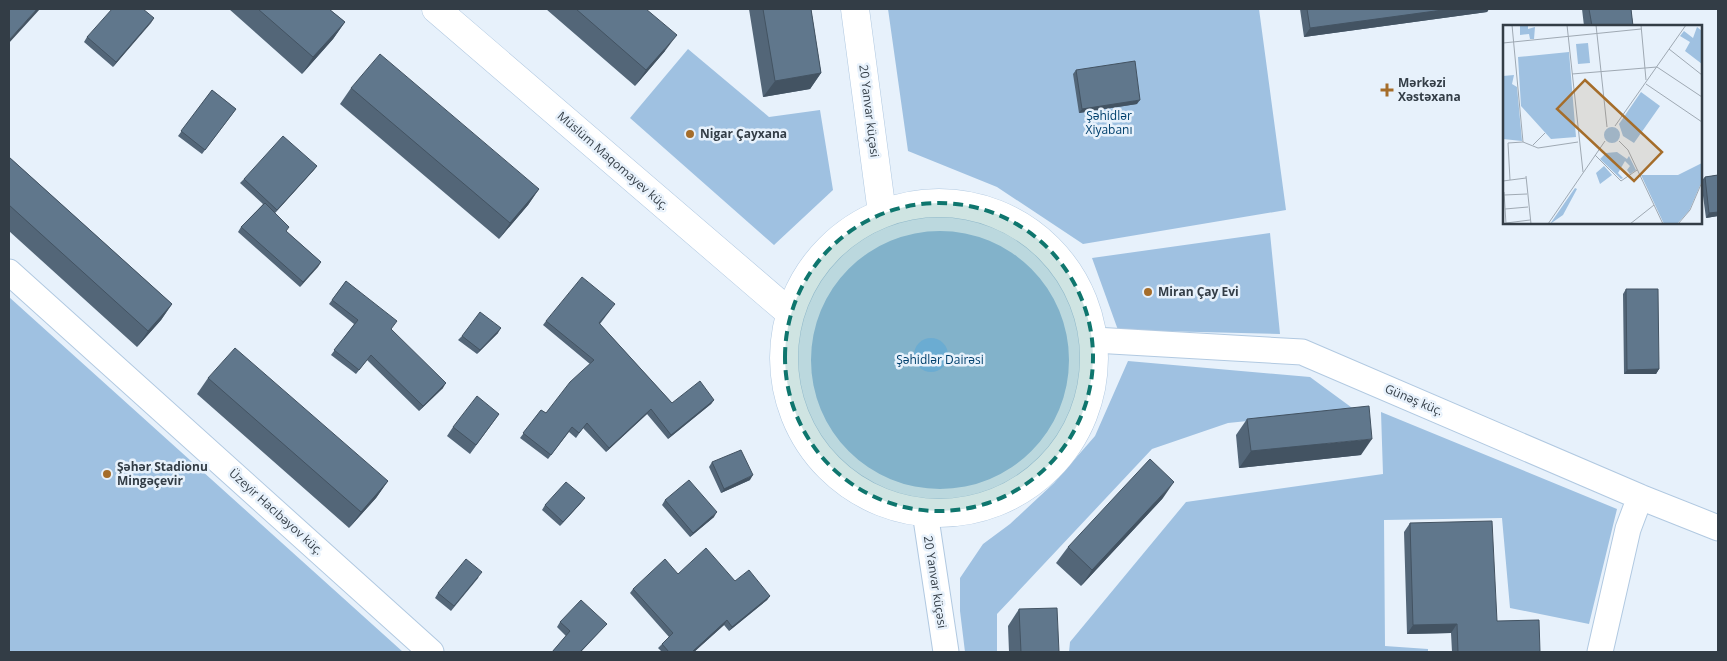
<svg xmlns="http://www.w3.org/2000/svg" width="1727" height="661" viewBox="0 0 1727 661" font-family="'Open Sans',sans-serif">
<style>
.green{fill:#9fc1e1}
.water{fill:#83b9eb}
.lines{fill:none;stroke-linecap:round;stroke-linejoin:round}
.minor-casing{stroke:#b1c9e1;stroke-width:27}
.secondary-casing{stroke:#b1c9e1;stroke-width:29}
.minor{stroke:#fff;stroke-width:25}
.secondary{stroke:#fff;stroke-width:28}
.wall{fill:#536678}
.shaded-wall{fill:#435362}
.building{fill:#60778c;stroke:#435362}
.marked{fill:#0f766e;fill-opacity:0.2;stroke:#0f766e;stroke-width:4;stroke-dasharray:10 6;stroke-linejoin:round}
.poi-dot{fill:#a56d2a;stroke:#e7f1fb;stroke-width:2}
.labels{text-anchor:middle;stroke-width:5;stroke-linejoin:round;paint-order:stroke}
.poi-label{font-size:12px;font-weight:bold;fill:#333d46;stroke:#e7f1fb;text-anchor:start}
.street-label{font-size:12px;fill:#333d46;stroke:#e7f1fb}
.park-label{font-size:12px;fill:#00406d;stroke:#e7f1fb}
.inset-road{fill:none;stroke:#9fa9b3;stroke-width:1}
.view{fill:#a56d2a;fill-opacity:0.15;stroke:#a56d2a;stroke-width:2.5}
.inset-edge{fill:none;stroke:#333d46;stroke-width:2.5}
</style>
<rect width="100%" height="100%" fill="#e7f1fb"/>
<!-- green -->
<path class="green" d="M888,9H1259L1286,210L1083,244L997,187L908,151Z
M688,49L769,117L820,110L833,190L774,245L630,118Z
M811 360a129 129 0 1 1 258 0a129 129 0 1 1-258 0Z
M1270,233L1280,334L1118,330L1092,258Z
M9,297L403,652H9Z
M1128,361L1310,377L1355,410L1228,423L1152,449L997,614V652H965L960,611V578L983,544L1010,524L1054,483L1095,436Z
M1381,412L1617,509L1589,624L1510,608L1502,518L1384,520L1385,646L1428,649V652H1069L1070,642L1186,502L1383,474Z"/>
<!-- water -->
<path class="water" d="M914 355a17 17 0 1 1 34 0a17 17 0 1 1-34 0Z"/>
<g class="lines">
<!-- minor casing -->
<g class="minor-casing">
<path id="minor" d="M9,272L431,652
M1094,340L1302,352L1640,497L1718,528
M925,512L946,652
M1600,652L1628,529L1640,497"/>
</g>
<!-- secondary casing -->
<g class="secondary-casing">
<path id="secondary" d="M436,9L790,313
M855,9L882,213
M784 358a155 155 0 1 1 310 0a155 155 0 1 1-310 0Z"/>
</g>
<!-- minor -->
<use href="#minor" class="minor"/>
<!-- secondary -->
<use href="#secondary" class="secondary"/>
</g>
<!-- wall -->
<path class="wall" d="M229,9H329L345,22L333,39L302,74Z
M546,9H646L665,51L635,86Z
M749,9H811L821,73L810,89L763,97Z
M1300,9H1489L1487,12L1304,37Z
M1582,9H1631L1633,26H1584Z
M154,18L113,67L84,42L87,37Z
M1076,70L1137,104L1079,113L1073,74Z
M351,88L539,189L528,205L499,239L340,104Z
M212,90L236,109L202,154L178,136Z
M9,157L172,304L161,320L137,347L9,231Z
M317,166L313,171L275,213L286,231L321,262L300,287L238,232L241,227L263,204L240,183L244,179Z
M1718,175V216L1706,218L1701,181L1705,177Z
M346,281L391,329L443,388L419,411L367,360L356,374L331,355L354,324L329,304Z
M1626,289L1659,369L1656,374H1624L1623,294Z
M612,308L600,324L672,403L714,400L711,404L668,439L647,414L606,452L583,428L576,438L569,432L548,459L520,438L541,410L546,413L590,364L543,325L546,321Z
M498,333L477,354L458,340L462,336Z
M208,378L388,481L376,498L349,528L197,394Z
M499,414L470,454L447,436L453,427Z
M1247,419L1361,455L1239,468L1236,435Z
M712,462L750,480L721,493L709,467Z
M1163,498L1081,586L1056,563L1068,547Z
M665,500L714,517L690,537L662,505Z
M581,503L560,526L542,510L545,505Z
M1410,523L1497,621L1540,652H1452L1451,633L1407,634L1404,532Z
M678,574L735,581L770,596L767,600L729,631L724,625L694,652H662L658,648L669,637L630,593L633,589Z
M479,577L451,611L435,598L438,593Z
M1019,609L1059,652H1009L1008,626Z
M560,622L603,628L581,652H552L566,636L557,627Z"/>
<!-- shaded-wall -->
<path class="shaded-wall" d="M37,9H40L9,43V40Z
M1450,9H1489L1487,12L1304,37L1310,28Z
M154,18L151,23L113,67L116,62Z
M345,22L333,39L302,74L313,57Z
M677,35L665,51L635,86L646,70Z
M821,73L810,89L763,97L775,81Z
M1140,100L1137,104L1079,113L1082,109Z
M317,166L313,171L274,214L277,210Z
M539,189L528,205L499,239L510,223Z
M1718,212V216L1706,218L1709,213Z
M321,262L318,267L300,287L303,282Z
M172,304L161,320L137,347L148,331Z
M501,328L498,333L477,354L480,350Z
M1659,369L1656,374H1624L1627,370Z
M446,383L443,388L419,411L423,406Z
M714,400L711,404L668,439L671,435Z
M651,409L647,414L606,452L609,448Z
M1372,439L1361,455L1239,468L1251,451Z
M753,475L750,480L721,493L724,489Z
M388,481L376,498L349,528L361,512Z
M1174,482L1163,498L1081,586L1092,570Z
M585,498L581,503L560,526L563,522Z
M717,512L714,517L690,537L693,533Z
M770,596L767,600L729,631L732,627Z
M727,620L724,625L694,652H692Z
M1457,624L1451,633L1407,634L1413,625Z"/>
<!-- building -->
<path class="building" d="M9,9H37L9,40Z
M112,9H143L154,18L116,62L87,37Z
M258,9H329L345,22L313,57Z
M576,9H646L677,35L646,70Z
M763,9H811L821,73L775,81Z
M1307,9H1450L1310,28Z
M1589,9H1631L1633,26H1592Z
M380,54L539,189L510,223L351,88Z
M1135,61L1140,100L1082,109L1076,70Z
M212,90L236,109L205,150L181,131Z
M283,136L317,166L277,210L244,179Z
M9,157L172,304L148,331L9,205Z
M1718,175V212L1709,213L1705,177Z
M265,203L289,227L286,231L321,262L303,282L241,227Z
M582,277L615,304L599,323L672,403L700,381L714,400L671,435L651,409L609,448L587,423L579,433L572,427L551,455L523,433L541,410L546,413L570,382L594,360L546,321Z
M346,281L397,321L391,329L446,383L423,406L371,355L359,370L334,350L358,320L332,300Z
M1626,289H1658L1659,369L1627,370Z
M480,312L501,328L480,350L462,336Z
M235,348L388,481L361,512L208,378Z
M477,396L499,414L476,445L453,427Z
M1369,406L1372,439L1251,451L1247,419Z
M741,450L753,475L724,489L712,462Z
M1150,459L1174,482L1092,570L1068,547Z
M689,480L717,512L693,533L665,500Z
M566,482L585,498L563,522L545,505Z
M1492,521L1497,621L1539,620L1540,652H1458L1457,624L1413,625L1410,523Z
M706,548L735,581L749,570L770,596L732,627L727,620L692,652H669L662,644L673,633L633,589L665,559L678,574Z
M466,559L482,572L454,606L438,593Z
M581,600L607,624L580,652H552L570,631L560,622Z
M1057,608L1059,652H1021L1019,609Z"/>
<!-- marked area -->
<path class="marked" d="M785 357a154 154 0 1 1 308 0a154 154 0 1 1-308 0Z"/>
<!-- markers -->
<g class="poi-dot">
<path d="M1384.5 82.5h5v5h5v5h-5v5h-5v-5h-5v-5h5z"/>
<circle cx="690" cy="134" r="5"/>
<circle cx="1148" cy="292" r="5"/>
<circle cx="107" cy="474" r="5"/>
</g>
<g class="labels">
<!-- poi labels -->
<g class="poi-label">
<text x="1398" y="87">Mərkəzi<tspan x="1398" dy="14">Xəstəxana</tspan></text>
<text x="700" y="138">Nigar Çayxana</text>
<text x="1158" y="296">Miran Çay Evi</text>
<text x="117" y="471">Şəhər Stadionu<tspan x="117" dy="14">Mingəçevir</tspan></text>
</g>
<!-- street labels -->
<g class="street-label">
<text transform="translate(869 111) rotate(83)" y="4">20 Yanvar küçəsi</text>
<text transform="translate(613 161) rotate(41)" y="4">Müslüm Maqomayev küç.</text>
<text transform="translate(1414 400) rotate(23)" y="4">Günəş küç.</text>
<text transform="translate(276 512) rotate(42)" y="4">Üzeyir Hacıbəyov küç.</text>
<text transform="translate(935 582) rotate(81)" y="4">20 Yanvar küçəsi</text>
</g>
<!-- park labels -->
<g class="park-label">
<text x="1109" y="120">Şəhidlər<tspan x="1109" dy="14">Xiyabanı</tspan></text>
<text x="940" y="364">Şəhidlər Dairəsi</text>
</g>
</g>
<!-- overview -->
<g transform="translate(1503 25)">
<rect width="199" height="199" fill="#e7f1fb"/>
<path d="M17,0H25V4L32,2L31,14H27L26,9L17,10ZM194,2L199,6V39L182,26L187,17L177,11L181,6L190,13ZM85,18L87,38L75,39L73,19ZM66,27L73,112L48,114L18,81L15,32ZM11,50L9,59L14,62L19,116L0,114V51ZM138,67L157,81L131,118L120,111L116,99ZM101 110a8 8 0 1 1 16 0a8 8 0 1 1-16 0ZM114,127L124,134L126,131L133,145L127,149L124,145L127,141L122,136L115,148L120,153L118,154L97,134L103,128ZM199,138V156L186,186L174,199H161L138,150H175ZM101,141L109,150L97,159L93,148ZM72,163L74,164L60,190L47,199Z" fill="#9fc1e1"/>
<path class="inset-road" d="M9,0L20,117L35,123L75,117M64,0L80,147M93,0L104,102M138,0L143,55M0,18L138,4M166,24L199,50M69,49L154,42L199,72M143,59L199,97M112,101L183,0M116,116L125,125L160,199M30,120L42,108M92,130L118,156L134,145M23,151L28,199M7,155L5,118L20,117M0,156L23,153M1,167L3,199M1,170L24,169M2,184L25,182M3,198L27,195M45,199L102,116M127,199L151,180M175,199L187,185L199,157"/>
<path class="view" d="M82,55L159,127L131,156L54,84Z"/>
<rect width="199" height="199" class="inset-edge"/>
</g>
<!-- border -->
<rect width="1727" height="661" fill="none" stroke="#333d46" stroke-width="20"/>
</svg>
